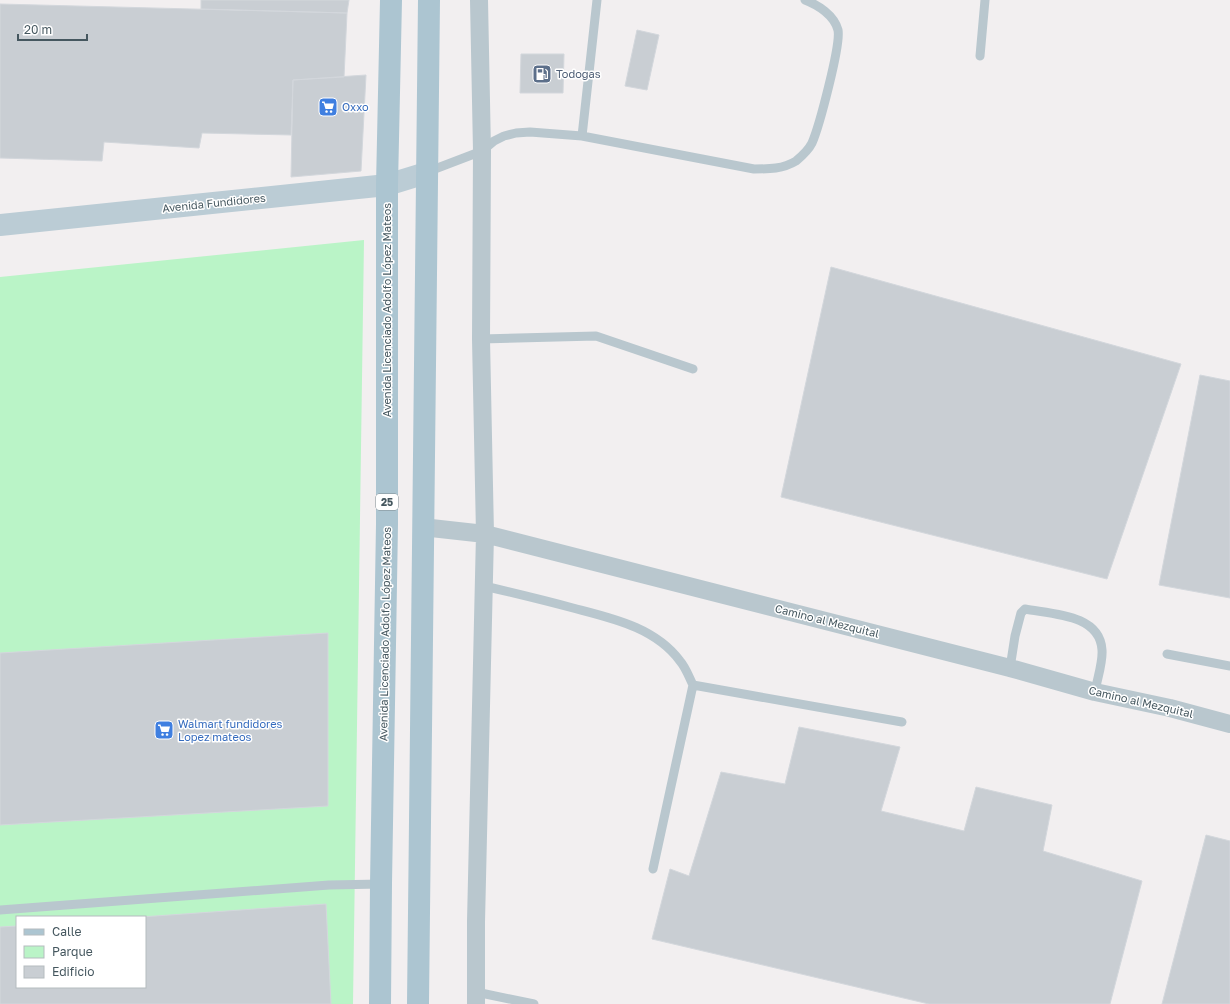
<svg xmlns="http://www.w3.org/2000/svg" width="1230" height="1004" viewBox="0 0 1230 1004" font-family="'Golos Text',sans-serif">
<style>
.green{fill:#baf4c7;fill-rule:evenodd}
.building{fill:#c9ced3;stroke:#d3d7dc}
.lines{fill:none;stroke-linecap:round;stroke-linejoin:round}
.lane{stroke:#b9c7ce;stroke-width:9}
.street{stroke:#b9c7ce;stroke-width:18}
.secondary{stroke:#bbccd5;stroke-width:22}
.primary{stroke:#acc5d1;stroke-width:22}
.labels{text-anchor:middle;stroke-width:3;stroke-linejoin:round;paint-order:stroke}
.shield{fill:#fff;stroke:#7d898f;stroke-width:1}
.shield-label{font-size:10px;font-weight:bold;fill:#45575f}
.service-label{font-size:11px;fill:#4e5e75;stroke:#fff;text-anchor:start}
.shop-label{font-size:11px;fill:#366cbe;stroke:#fff;text-anchor:start}
.street-label{font-size:11px;fill:#45575f;stroke:#fff}
</style>
<rect width="100%" height="100%" fill="#f2eff0"/>
<!-- green -->
<path class="green" d="M364,240L353,1004H0V277ZM17,917H145V987H17Z"/>
<!-- building -->
<path class="building" d="M201,0H349L347,13L201,9Z
M0,4L347,13L344,77L293,80L291,135L202,133L199,148L104,142L102,161L0,158Z
M637,30L659,35L647,90L625,86Z
M521,54H564L563,93H520Z
M366,75L361,171L291,177L293,80Z
M831,267L1181,364L1107,579L781,497Z
M1200,375L1230,381V598L1159,585Z
M328,633V806L0,825V653Z
M799,727L900,747L881,811L964,831L976,787L1052,805L1043,851L1142,881L1110,1004H929L652,939L670,869L689,876L721,772L785,784Z
M1206,835L1230,841V1004H1162Z
M326,904L331,1004H0V927L17,926V987H145V917H141Z"/>
<g class="lines">
<!-- lane -->
<path class="lane" d="M980,56L985,0
M582,136L597,0
M427,172L482,151L494,141L504,136L516,133L530,132L582,136L754,169C769,169 783,169 796,161C802,156 809,149 812,143C819,127 841,45 838,30C834,15 818,5 805,0
M481,339L596,336L693,369
M484,586C514,593 543,600 573,608C611,618 655,627 680,661C686,668 689,677 693,685L653,869
M1167,654L1230,666
M1010,668L1015,636L1021,613L1025,609C1051,614 1100,614 1102,650C1103,663 1097,679 1095,692
M693,685L902,722
M0,910L329,885L381,884
M476,992L534,1004"/>
<!-- street -->
<path class="street" d="M422,527L485,534L1010,668L1095,692L1170,708L1230,724
M476,1004V922L485,534L481,339L482,151L479,0"/>
<!-- secondary -->
<path class="secondary" d="M0,225L387,185L426,173"/>
<!-- primary -->
<path class="primary" d="M380,1004L381,884L387,524V185L391,0
M418,1004L429,0"/>
</g>
<!-- icons -->
<defs>
<g id="fuel-square" transform="scale(1)"><rect x="-9" y="-9" width="18" height="18" rx="4" fill="#5c6f8a" stroke="#fff"/><path d="M-5.5-6h7V0h2V4h1.3V-2.5L3-4.5l.8-.8L6-3V5H2.5V1h-1V6h-7ZM-4.2-4.7v3.2H.2V-4.7Z" fill="#fff"/></g>
<g id="supermarket-square" transform="scale(1)"><rect x="-9" y="-9" width="18" height="18" rx="4" fill="#3f7fe0" stroke="#fff"/><path d="M-6-5.5h2.5l.6 2H6L4.5 2H-2.5L-4.4-4H-6ZM-1.5 3.2a1.3 1.3 0 1 0 .1 0ZM3 3.2a1.3 1.3 0 1 0 .1 0Z" fill="#fff"/></g>
</defs>
<g fill-rule="evenodd">
<use href="#fuel-square" x="542" y="74"/>
<use href="#supermarket-square" x="328" y="107"/>
<use href="#supermarket-square" x="164" y="730"/>
</g>
<g class="labels">
<!-- shield labels -->
<rect class="shield" x="376" y="494" width="22" height="16" rx="3"/>
<g class="shield-label">
<text x="387" y="506">25</text>
</g>
<!-- service labels -->
<g class="service-label">
<text x="556" y="78">Todogas</text>
</g>
<!-- shop labels -->
<g class="shop-label">
<text x="342" y="111">Oxxo</text>
<text x="178" y="728">Walmart fundidores<tspan x="178" dy="13">Lopez mateos</tspan></text>
</g>
<!-- street labels -->
<g class="street-label">
<text transform="translate(214 203) rotate(-6)" y="4">Avenida Fundidores</text>
<text transform="translate(387 310) rotate(-90)" y="4">Avenida Licenciado Adolfo López Mateos</text>
<text transform="translate(827 621) rotate(14)" y="4">Camino al Mezquital</text>
<text transform="translate(385 634) rotate(-89)" y="4">Avenida Licenciado Adolfo López Mateos</text>
<text transform="translate(1141 702) rotate(13)" y="4">Camino al Mezquital</text>
</g>
</g>
<!-- legend -->
<rect x="16" y="916" width="130" height="72" fill="#ffffff" stroke="#b5bcbf"/>
<rect x="24" y="929" width="20" height="6" fill="#acc5d1" stroke="#b5bcbf"/>
<text x="52" y="936" font-size="12" fill="#45575f">Calle</text>
<rect x="24" y="946" width="20" height="12" fill="#baf4c7" stroke="#b5bcbf"/>
<text x="52" y="956" font-size="12" fill="#45575f">Parque</text>
<rect x="24" y="966" width="20" height="12" fill="#c9ced3" stroke="#b5bcbf"/>
<text x="52" y="976" font-size="12" fill="#45575f">Edificio</text>
<!-- scale -->
<path d="M18 34v6h69v-6" fill="none" stroke="#45575f" stroke-width="2"/>
<text x="24" y="34" font-size="12" fill="#45575f" stroke="#ffffff" stroke-width="3" paint-order="stroke">20 m</text>
</svg>
